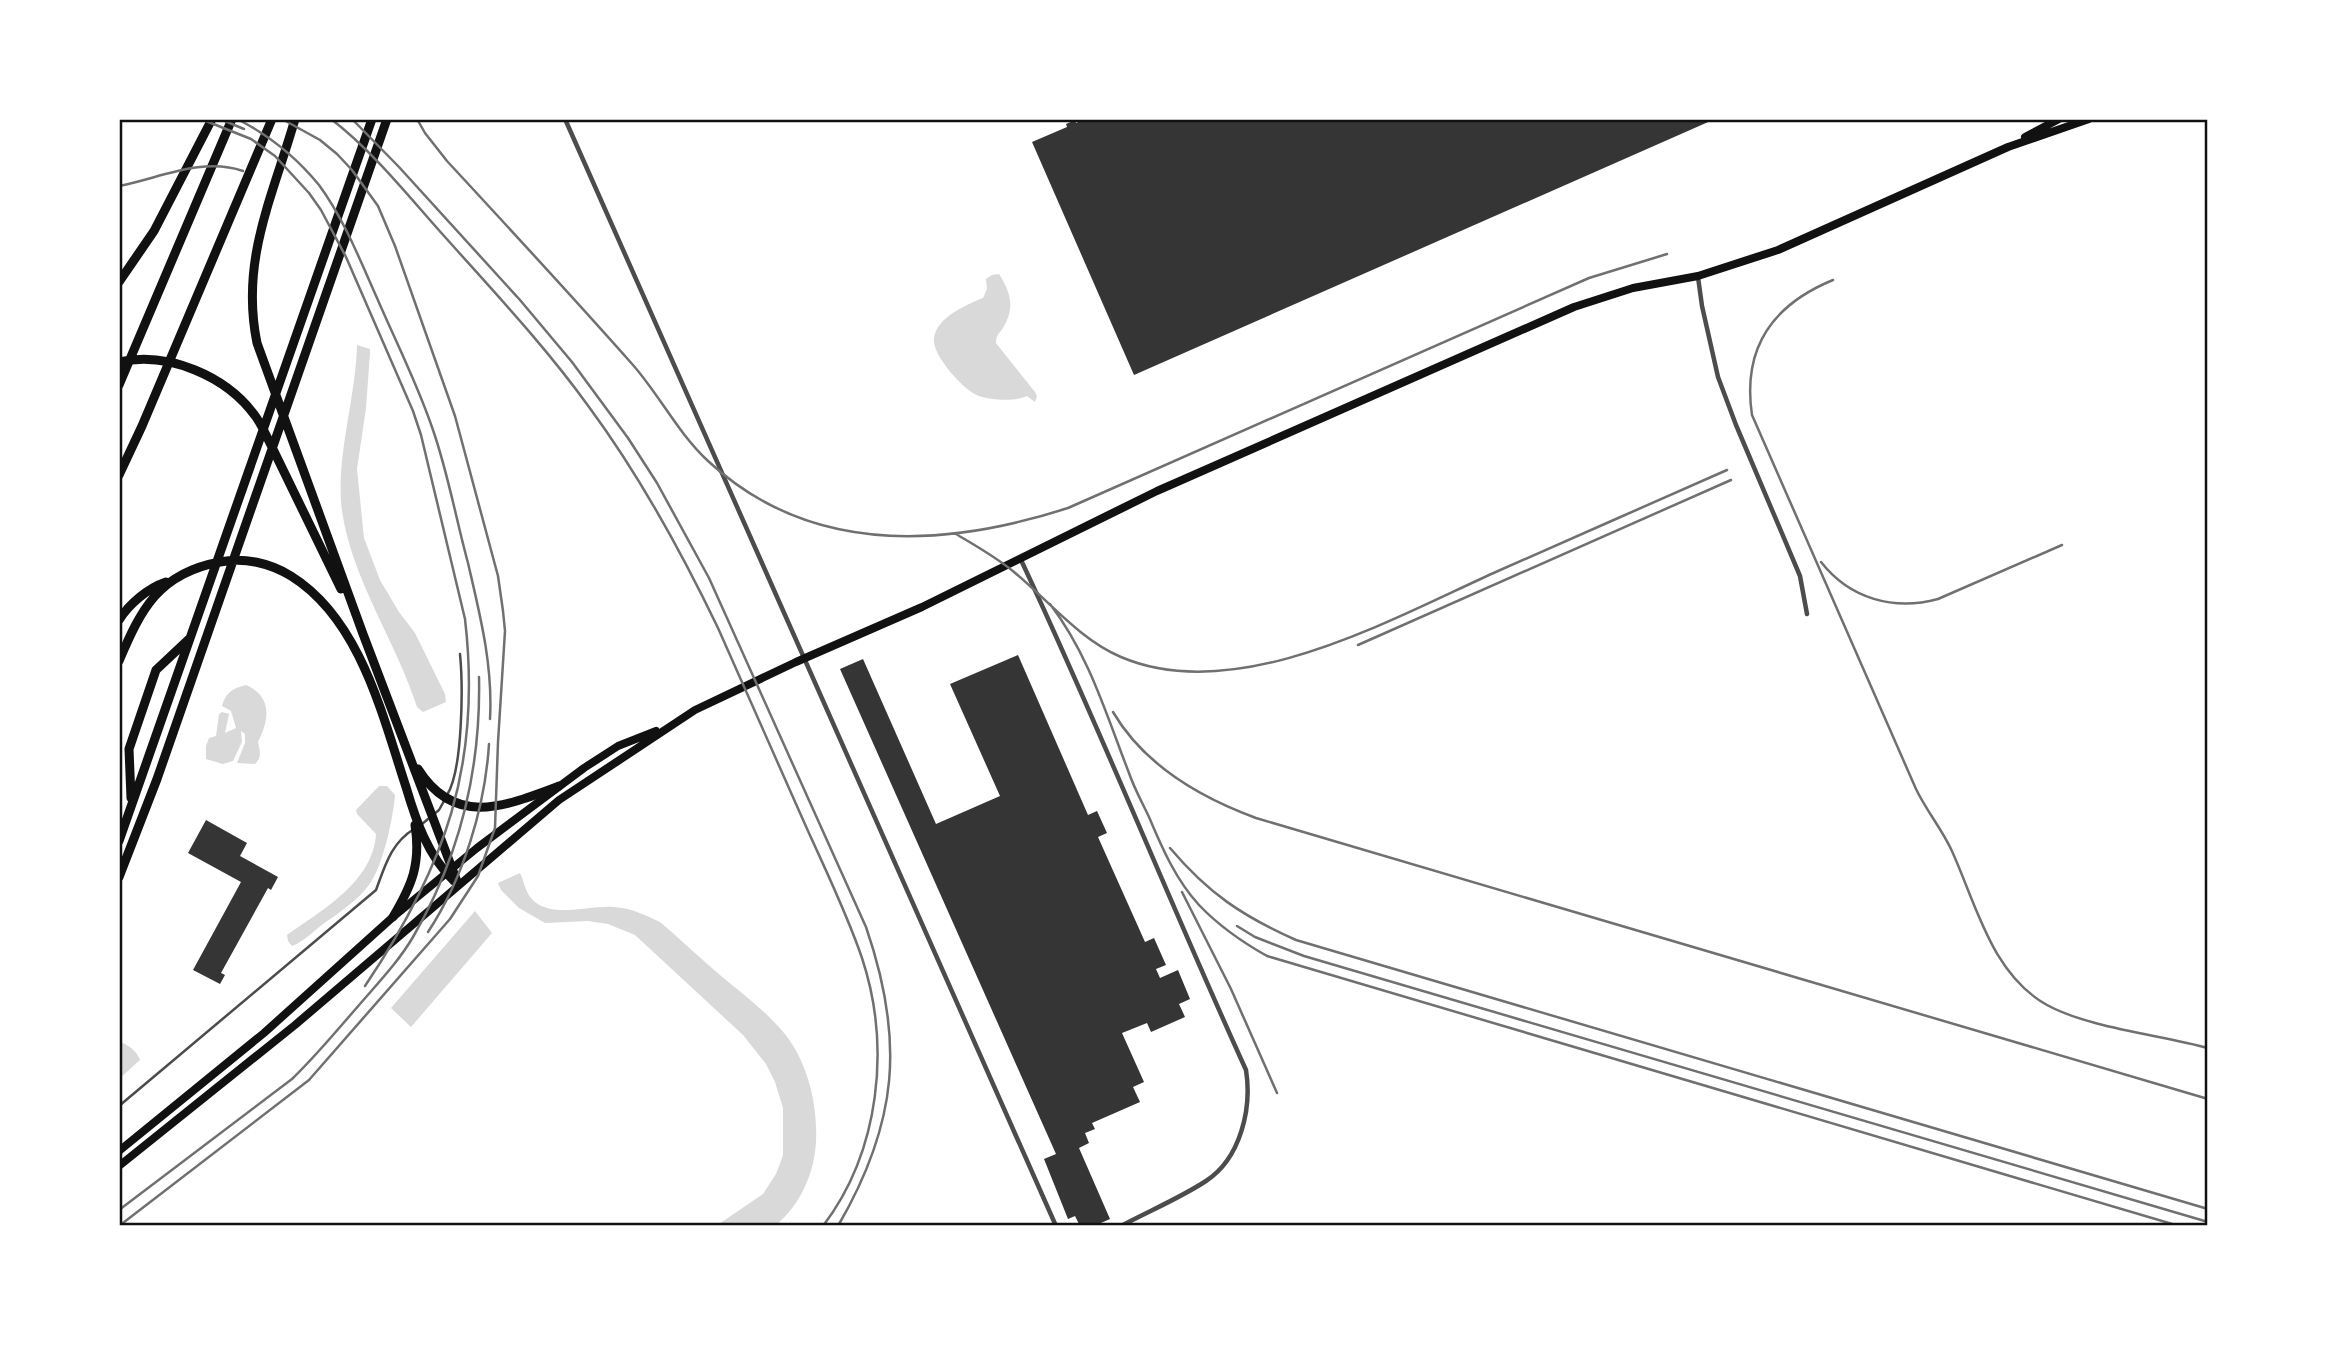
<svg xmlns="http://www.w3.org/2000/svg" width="2327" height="1345" viewBox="0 0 2327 1345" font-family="'Roboto Condensed',sans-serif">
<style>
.water{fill:#d9d9d9}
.building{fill:#353535}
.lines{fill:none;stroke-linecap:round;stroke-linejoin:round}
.service{stroke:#4c4c4c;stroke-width:2.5}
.minor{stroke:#4c4c4c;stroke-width:4.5}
.primary{stroke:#111;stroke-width:8}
.motorway{stroke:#111;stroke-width:9}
.rail{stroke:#707070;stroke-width:2.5}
.neatline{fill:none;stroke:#111;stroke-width:2.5}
</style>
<rect width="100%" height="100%" fill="#fff"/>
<!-- water -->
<path class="water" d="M999,274C1011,293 1015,308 1003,328C999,334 996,335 996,343L1035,392L1037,396L1035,402L1027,396C1015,402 991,400 979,396C964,391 931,354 934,338C937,317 966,305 983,298L987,289L986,279L992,275Z
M357,345L370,349V353L366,408L357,469L364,538L380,580L399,612L415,633L445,694L446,702L423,712L417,707C396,641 352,580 342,511C335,459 356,398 357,345Z
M246,685C273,697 269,720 258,742C260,751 262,757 255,764L237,763L245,743V734L241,731L242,742L233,761L223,764L206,759V746L209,738L216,736L219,714L222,712L229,714L225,733L236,728L231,711L222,706C225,693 233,688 246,685Z
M379,786H387L395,795C393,819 383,866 369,885C358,900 339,913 323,924C314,931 303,942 292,946L288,941L287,935C322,910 373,882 376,834L357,814L356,810Z
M520,873C525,883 525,894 535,902C556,918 589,905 614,907C631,908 645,915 660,922C680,939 700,958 720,975C739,991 759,1006 776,1024C806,1054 818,1101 816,1142C814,1175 800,1205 775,1226H716L763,1194L776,1174L783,1155V1108L775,1082L766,1064L743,1035L635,935L608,924L588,921L545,923L519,908L501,890L498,883Z
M475,911L492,933L411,1027L391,1008Z
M119,1042C128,1044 137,1051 140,1060L119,1079Z"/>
<!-- building -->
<path class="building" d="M1084,119H1715L1134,375L1032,142L1067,127L1066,124L1075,120L1076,123Z
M1018,655L1088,815L1097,811L1107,833L1098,837L1145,942L1154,938L1166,965L1156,969L1160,978L1178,970L1190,999L1179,1004L1185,1017L1151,1032L1147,1023L1122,1033L1144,1082L1133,1087L1140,1102L1092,1123L1095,1129L1085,1133L1089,1143L1079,1148L1110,1219L1094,1226H1080L1075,1216L1068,1219L1044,1159L1056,1154L840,669L863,659L936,824L1000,796L950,684Z
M206,820L247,843L240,856L278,877L271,890L268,888L221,973L225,975L220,984L193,970L241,882L188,853Z"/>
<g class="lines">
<!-- service -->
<path class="service" d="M447,795C463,770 463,685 460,654
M422,824L439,810L444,801
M119,1106L376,890C385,866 391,843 414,829"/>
<!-- minor -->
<path class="minor" d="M565,119L1056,1226
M1698,277L1702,306L1718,377L1736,425L1800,576L1807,614
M1021,560C1100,728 1169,901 1246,1070C1252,1108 1241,1158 1206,1181C1180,1198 1149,1211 1121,1226"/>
<!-- primary -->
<path class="primary" d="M2025,137L2059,119
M119,1151L264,1033L393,917L477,848L584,768L618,746L656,731
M119,1166L295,1025L559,800L695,710L796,662L922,607L1157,491L1574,307L1633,288L1698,276L1778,250L2008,147L2089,119"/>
<!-- motorway -->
<path class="motorway" d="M295,119C273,196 240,260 257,343L363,634L458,884
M119,282L154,231L212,119
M119,362C168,351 227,376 256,417C261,424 265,433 269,441L341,589
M119,385L232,119
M119,475L142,426L272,119
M119,620C129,604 148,588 166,582
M119,661C141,609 159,573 220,562C244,557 270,563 291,576C360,619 382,714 406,787C416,821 428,856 454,881
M418,769C455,828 506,806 559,786
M131,798L129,749L156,670L189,639
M119,841L372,119
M119,877L157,779L387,119
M393,917C412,885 421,864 415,825"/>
<!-- rail -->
<path class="rail" d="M201,119L251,139L275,156L309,193L321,210L346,257L413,411L421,435L465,619C482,765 445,867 365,986
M220,119L244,129
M237,119C269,135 296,157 319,185C344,219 360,260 377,298C396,342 418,385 433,430C448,473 456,519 468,563C480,615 493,665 490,719
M331,119C374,152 409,197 445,237C495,293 546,347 589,407C640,476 681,551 718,628C746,692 775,757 804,822C824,867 846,911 862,958C891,1046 880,1151 823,1226
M352,119L399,167L520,300L572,362L628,438L657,483L709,578L866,927C905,1040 898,1123 838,1226
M417,119L425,133L447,161C509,228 572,296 633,365C660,396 678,433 708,461C810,556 944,548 1068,508L1589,278L1667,254
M119,186C160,178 202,157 243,171
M1833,280C1772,305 1742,348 1752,415L1916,789C1926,810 1941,828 1951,849C1976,903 1991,974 2047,1005C2089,1028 2161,1035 2208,1048
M956,534C976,546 996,557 1014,572C1049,601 1079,639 1121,657C1238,707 1393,618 1498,571C1574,537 1651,504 1727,470
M1821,562C1850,599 1894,611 1938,599L2062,545
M1050,604C1089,655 1106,714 1129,773C1134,788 1142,802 1149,817C1162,848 1176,880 1199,905C1219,926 1242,942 1267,956L2179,1226
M1358,645L1731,480
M1113,712C1144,765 1199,797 1256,818L2208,1099
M1170,848C1208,893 1242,916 1296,940L2208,1209
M1182,892L1231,989L1277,1093
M1237,926L1255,937L1304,956L2208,1222
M428,932C463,879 485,808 489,744
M119,1210L292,1079C317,1055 338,1029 360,1004C379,982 399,961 413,937C459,858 481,769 479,677
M119,1226L309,1080L450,919L478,876L495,828L498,742L505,631L503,611L498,576L455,416L395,246L378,206L352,170L337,154L320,140L282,119"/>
</g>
<!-- border -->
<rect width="2327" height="1345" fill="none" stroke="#ffffff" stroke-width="242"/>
<rect x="121" y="121" width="2085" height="1103" class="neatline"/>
</svg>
